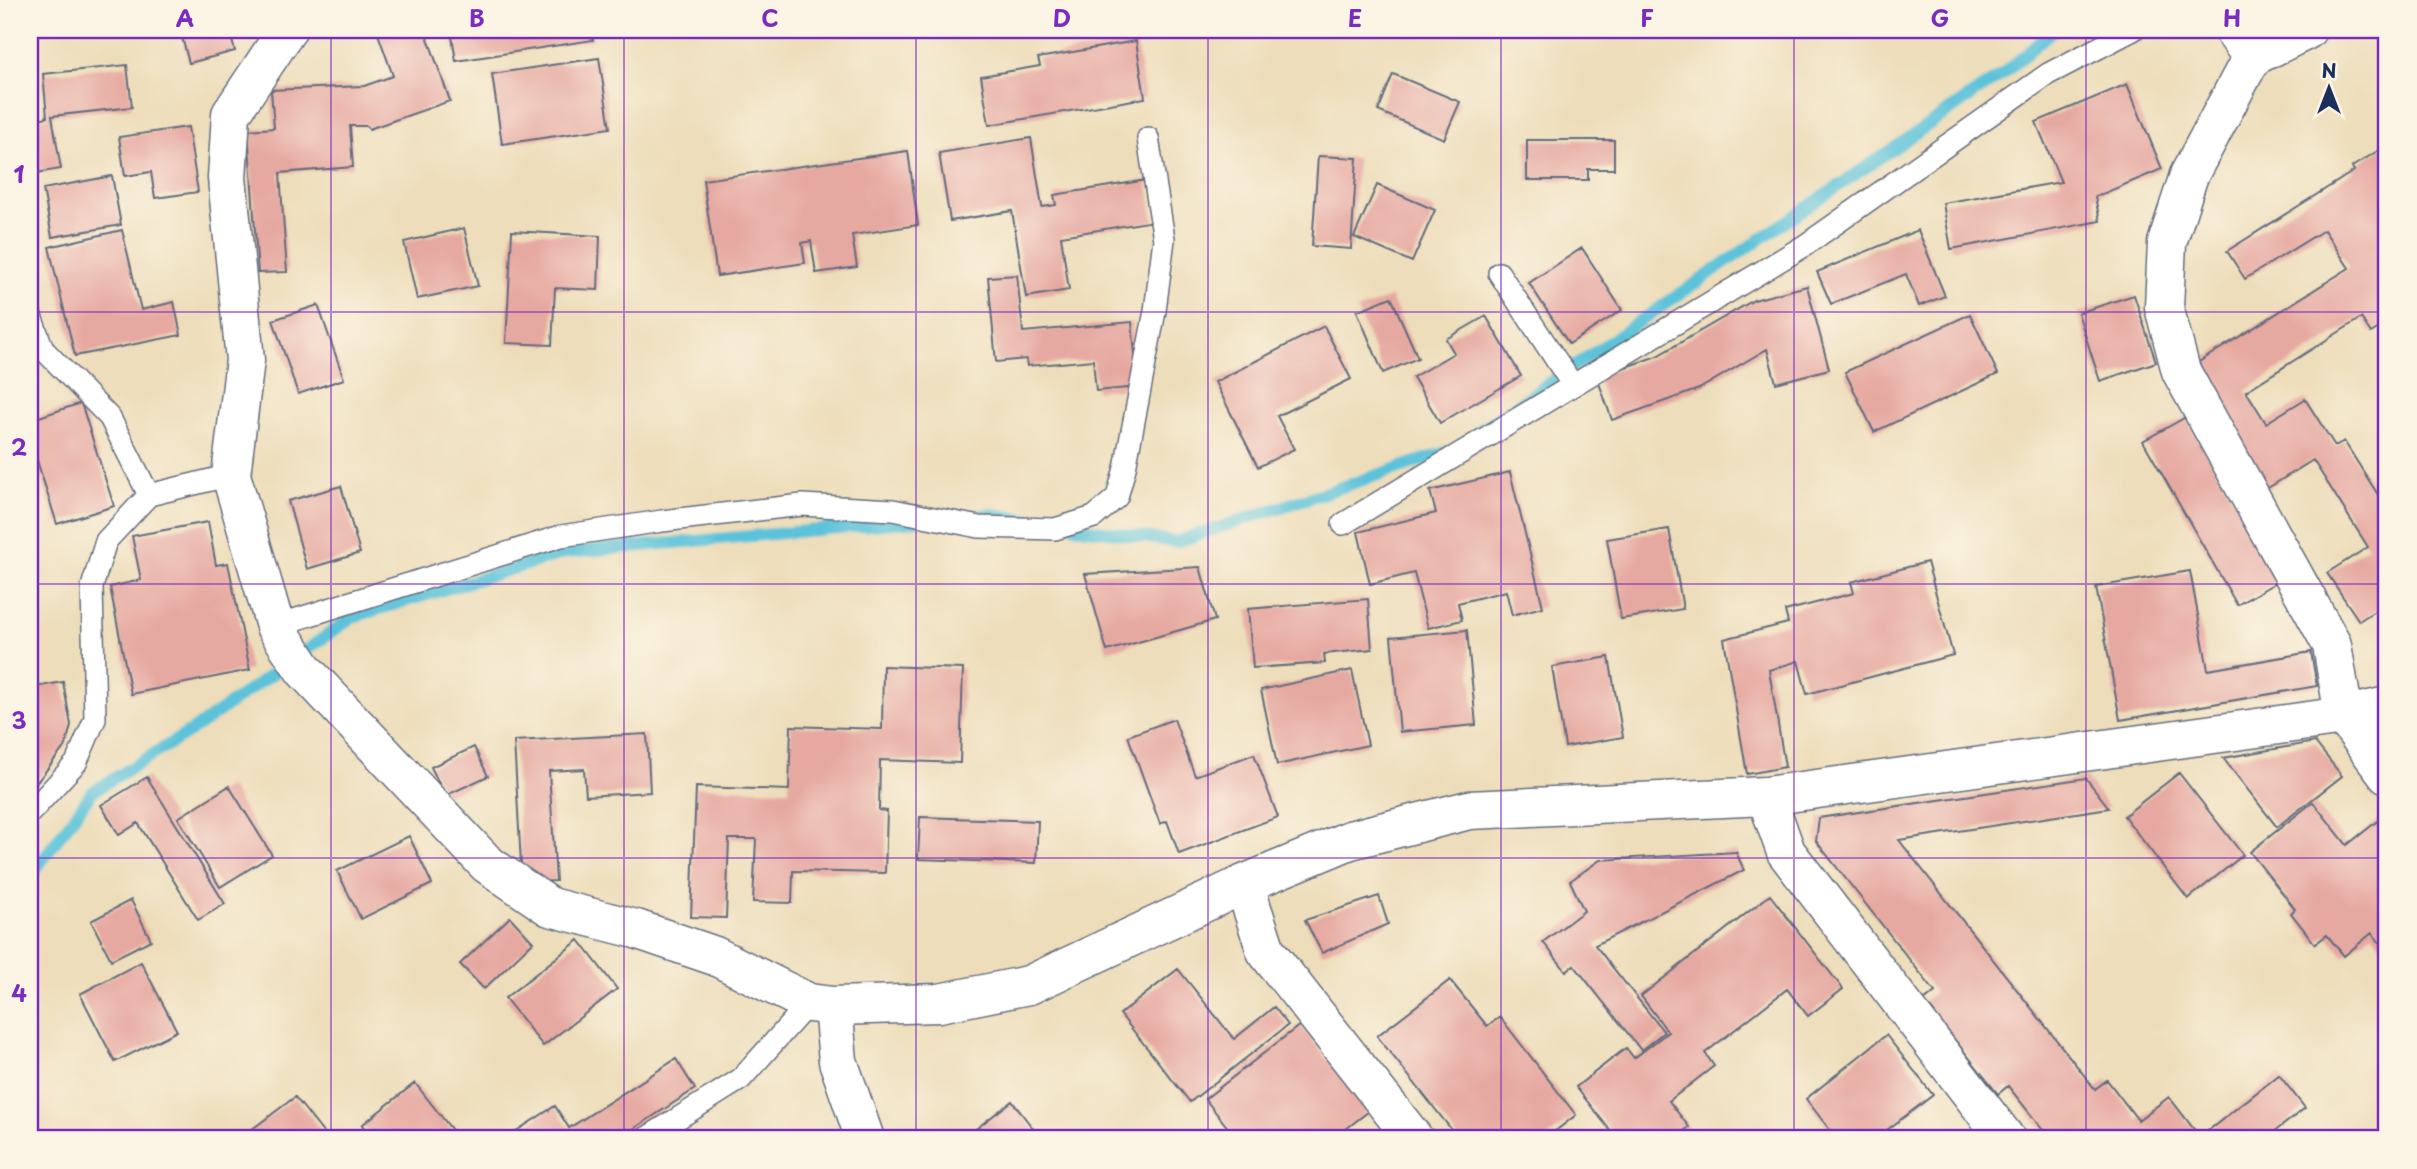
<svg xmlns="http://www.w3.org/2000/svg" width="2417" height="1169" viewBox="0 0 2417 1169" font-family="'Playpen Sans',sans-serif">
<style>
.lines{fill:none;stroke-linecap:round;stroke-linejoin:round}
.stream{stroke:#5cc2da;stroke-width:12}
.building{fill:#e6a9a1}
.service-casing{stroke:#646c7e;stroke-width:24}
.minor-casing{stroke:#646c7e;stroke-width:41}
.service{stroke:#fff;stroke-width:21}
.minor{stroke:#fff;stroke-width:38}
.grid{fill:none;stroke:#7b2cbf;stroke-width:2;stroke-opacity:0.55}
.neatline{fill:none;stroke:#7b2cbf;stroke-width:2.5}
.grid-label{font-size:23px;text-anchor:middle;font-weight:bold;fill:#7b2cbf}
</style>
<rect width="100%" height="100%" fill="#fcf5e5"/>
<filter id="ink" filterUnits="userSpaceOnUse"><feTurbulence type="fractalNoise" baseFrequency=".0143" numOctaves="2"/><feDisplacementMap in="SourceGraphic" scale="14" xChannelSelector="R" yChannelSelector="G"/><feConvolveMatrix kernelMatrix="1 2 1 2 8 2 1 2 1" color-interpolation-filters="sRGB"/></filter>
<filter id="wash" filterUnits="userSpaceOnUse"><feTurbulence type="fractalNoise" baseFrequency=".00686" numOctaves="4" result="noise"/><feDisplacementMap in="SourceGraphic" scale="28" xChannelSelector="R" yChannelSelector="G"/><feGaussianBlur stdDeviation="1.57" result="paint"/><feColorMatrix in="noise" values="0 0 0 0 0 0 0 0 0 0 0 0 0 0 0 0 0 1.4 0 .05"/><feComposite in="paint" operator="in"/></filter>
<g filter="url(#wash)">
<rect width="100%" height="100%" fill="#edddba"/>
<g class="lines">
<!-- stream -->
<path class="stream" d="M1477,432L2003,74L2053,30
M961,517L991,514L1030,520
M1075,527L1176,542L1447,452
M30,877L92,792L197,727L353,617L565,553L915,521"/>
</g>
<g id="blocks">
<!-- building -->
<path class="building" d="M180,30H229L235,51L189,63Z
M425,30L450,101L369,129L367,126H350L353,167L280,173L287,272L258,273L248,130L274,128L271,90L364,86L393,76L377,31Z
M451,30H592L593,40L456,61Z
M1136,41L1145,98L989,125L981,76L1040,66L1038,58Z
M599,58L610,128L502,144L492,74Z
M127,65L132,107L52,116L61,169L30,174V121L47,117L43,74Z
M1393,74L1460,102L1444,139L1378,111Z
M2127,84L2162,169L2095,197L2100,221L1951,249L1943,203L2061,182L2036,122Z
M188,127L198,192L155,198L151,172L125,176L119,137Z
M1031,138L1042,207L1056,205L1054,195L1147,180L1154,221L1061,236L1069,290L1026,297L1012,211L950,221L939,153Z
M1527,140H1614V169H1588V180H1527Z
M2387,145V323L2371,333L2361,318L2246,391L2266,423L2305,399L2335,446L2344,441L2387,509V603L2359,621L2327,573L2368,547L2313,460L2268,488L2191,367L2349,268L2324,230L2245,279L2227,251L2354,171L2352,167Z
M908,151L918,225L852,235L857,267L816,273L811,241L802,243L805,263L717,276L703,180Z
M1318,156L1357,158L1351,249L1312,246Z
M112,176L121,225L52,237L43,189Z
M1377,185L1435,210L1412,262L1354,237Z
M464,228L478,286L417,299L404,242Z
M122,230L141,310L174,302L181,335L75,356L49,247Z
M1918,230L1945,296L1919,306L1906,274L1831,304L1817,272Z
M512,231L600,236L598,290L555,288L552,345L506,343Z
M1582,248L1622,310L1569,344L1529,283Z
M1017,275L1023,332L1132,322L1138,387L1096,391L1093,360L1027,366L1026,359L996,362L988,277Z
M1807,286L1829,369L1776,383L1767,349L1699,389L1612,420L1597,377L1657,356L1754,300Z
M2134,295L2156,362L2100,381L2078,313Z
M1391,297L1418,358L1383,373L1357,311Z
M318,305L344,379L298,394L273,320Z
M1970,314L1998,374L1874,432L1845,372Z
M1486,316L1521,376L1440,423L1413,377L1454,353L1446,339Z
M1324,326L1351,379L1277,416L1294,449L1258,467L1215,382Z
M81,403L114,506L57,524L30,438V420Z
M2186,417L2280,580L2237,605L2143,441Z
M1510,472L1543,607L1512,615L1506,591L1458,603L1462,620L1428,628L1414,573L1370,584L1358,532L1436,513L1430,491Z
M341,486L360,553L307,569L288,501Z
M208,522L216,565L228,563L250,670L131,694L110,587L141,580L132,536Z
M1669,529L1683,609L1621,619L1607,539Z
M1927,562L1953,655L1807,694L1798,661L1769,670L1785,767L1747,774L1724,639L1788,623L1785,611L1854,593L1851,582Z
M1200,567L1215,620L1107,651L1085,574Z
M2190,571L2208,670L2311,652L2317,686L2120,720L2096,587Z
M1368,599L1372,649L1324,654L1325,663L1253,668L1248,609Z
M1467,630L1476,725L1400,732L1391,637Z
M1609,657L1623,737L1565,747L1552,667Z
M883,666L963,669L960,763L880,760L879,810L887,811L885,873L793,871L792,903L753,902L756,839H729L726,918L691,917L696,787L789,790L791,726L882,729Z
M1352,670L1368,745L1277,765L1261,690Z
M63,682L71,725L66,745L30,791V688Z
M1174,719L1195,776L1254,754L1278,817L1179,854L1167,821L1160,824L1128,736Z
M647,734L650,792L586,796L584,769L549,771L556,881L522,882L514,741Z
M2315,742L2342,776L2277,827L2223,758Z
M474,747L488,776L445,796L431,767Z
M2179,773L2243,855L2188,899L2124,816Z
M147,777L225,904L198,920L138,823L119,835L101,805Z
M2086,778L2109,808L1899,840L2095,1089L2107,1080L2138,1120L2169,1097L2200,1137L2279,1075L2305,1108L2265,1139H2050L2008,1086L1998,1094L1924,1001L1935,992L1816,841L1819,818Z
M229,786L272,855L220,887L178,818Z
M2313,802L2347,845L2380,819L2387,829V952L2372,933L2344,956L2327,935L2315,944L2291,913L2295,909L2250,852Z
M920,817L1038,821L1036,863L918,859Z
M409,836L432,884L361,919L337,871Z
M1736,852L1744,870L1595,945L1664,1032L1641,1050L1574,965L1566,971L1543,942L1584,911L1570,881L1600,860Z
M1770,895L1843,989L1808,1016L1787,989L1705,1053L1714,1066L1669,1101L1689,1127L1674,1139H1617L1576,1087L1626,1048L1634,1058L1668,1032L1641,996Z
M1379,896L1388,924L1322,953L1305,920Z
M131,900L151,940L111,960L91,921Z
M510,917L533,942L484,989L460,964Z
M579,940L617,989L543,1046L505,998Z
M141,962L177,1031L115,1062L80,994Z
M1178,969L1234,1039L1274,1007L1288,1025L1190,1102L1120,1014Z
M1450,980L1487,1026L1500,1017L1576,1115L1545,1139H1459L1377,1036Z
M1300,1025L1369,1111L1333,1139H1237L1205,1099Z
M1886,1035L1933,1095L1875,1139H1837L1806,1099Z
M676,1059L695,1089L618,1139H504L555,1106L569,1128Z
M415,1083L459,1139H373L362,1125Z
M295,1097L328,1139H239Z
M1012,1101L1038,1135L1032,1139H963Z"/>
</g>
</g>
<g filter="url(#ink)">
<use href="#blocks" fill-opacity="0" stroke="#646c7e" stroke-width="2"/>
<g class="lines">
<!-- service casing -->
<g class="service-casing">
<path id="service" d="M1499,273L1572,384
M30,314L43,349L110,418L149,495
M1343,524L1804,246L2048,74L2133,30
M275,626L561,536L662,521L802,505L893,510L979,527L1055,529L1094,517L1117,497L1125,468L1155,311L1164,239L1148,138
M30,813L76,763L95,719L92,587L106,541L149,495L231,475
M645,1139L741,1079L809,1003"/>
</g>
<!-- minor casing -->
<g class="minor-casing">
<path id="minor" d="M287,30L231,114L227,178L245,360L231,475L275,626L304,670L487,864L550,907L636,929L715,956L809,1003L833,1006L939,1003L1029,985L1244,884L1350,840L1469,810L1766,796L2344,716L2387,706
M2233,30L2252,57L2189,175L2167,243L2164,307L2181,371L2332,645L2344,716L2387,774
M2252,57L2307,30
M1766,796L1786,852L2006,1139
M1244,884L1266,951L1414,1139
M833,1006L838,1061L865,1139"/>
</g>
<!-- service -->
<use href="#service" class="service"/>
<!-- minor -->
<use href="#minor" class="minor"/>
</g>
</g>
<!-- grid -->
<path class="grid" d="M331,30V1139M624,30V1139M916,30V1139M1208,30V1139M1501,30V1139M1794,30V1139M2086,30V1139M30,312H2387M30,584H2387M30,858H2387"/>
<!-- margin -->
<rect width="2417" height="1169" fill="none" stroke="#fcf5e5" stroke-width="77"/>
<!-- north arrow -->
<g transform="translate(2329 88)" stroke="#fcf5e5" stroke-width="5" paint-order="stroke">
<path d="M0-5L12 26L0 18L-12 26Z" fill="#1b2f5e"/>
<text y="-10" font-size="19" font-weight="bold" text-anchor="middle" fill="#1b2f5e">N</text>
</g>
<rect x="38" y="38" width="2340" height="1092" class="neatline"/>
<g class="grid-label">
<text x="185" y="27">A</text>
<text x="477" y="27">B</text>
<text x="770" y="27">C</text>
<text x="1062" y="27">D</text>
<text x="1355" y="27">E</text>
<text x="1647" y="27">F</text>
<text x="1940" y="27">G</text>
<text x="2232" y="27">H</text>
<text x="19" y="183">1</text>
<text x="19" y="456">2</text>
<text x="19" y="729">3</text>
<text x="19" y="1002">4</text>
</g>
</svg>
